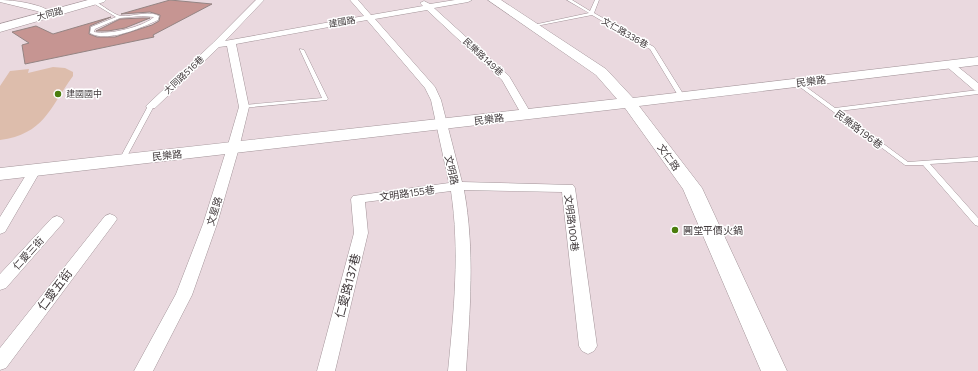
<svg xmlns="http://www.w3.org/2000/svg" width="978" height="371" viewBox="0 0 978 371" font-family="Commissioner,'Noto Sans TC',sans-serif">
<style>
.green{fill:#ddbdac}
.building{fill:#c69592;stroke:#948483}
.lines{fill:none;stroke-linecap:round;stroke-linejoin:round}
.lane-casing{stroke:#a39499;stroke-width:1}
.street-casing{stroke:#a39499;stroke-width:1}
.secondary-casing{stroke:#a39499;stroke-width:1}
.lane{fill:#fff;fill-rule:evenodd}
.street{fill:#fff;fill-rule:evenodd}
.secondary{fill:#fff;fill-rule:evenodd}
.poi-dot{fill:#4b7d0d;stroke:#fff;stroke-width:1.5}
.labels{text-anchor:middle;stroke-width:3;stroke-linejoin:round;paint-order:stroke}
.far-street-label{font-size:9px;fill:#413a3c;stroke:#fff}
.far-poi-label{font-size:9px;fill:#413a3c;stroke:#fff;text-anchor:start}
.street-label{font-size:10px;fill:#413a3c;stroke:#fff}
.poi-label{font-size:10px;fill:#413a3c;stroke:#fff;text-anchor:start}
.near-street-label{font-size:12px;fill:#413a3c;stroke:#fff}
</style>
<rect width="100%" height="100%" fill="#ead9df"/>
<!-- green -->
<path class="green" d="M53,67L65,68L73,72V76C49,109 44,134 0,140V86L10,71L29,69L28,73Z"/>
<!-- building -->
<path class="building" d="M170,0L212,4L153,35L154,37L25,64L22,45L29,43L12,32L36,26L53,34L111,17L90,26L89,34L97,37H115L152,25L159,21L160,16V15L150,12L121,14Z
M142,18H150L125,28L108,31H96L120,19Z"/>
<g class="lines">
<!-- lane casing -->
<g class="lane-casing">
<path id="lane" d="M567,0H572L590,11L595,0H599L594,13L654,47L685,97L684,98H680L679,97L650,49L592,15L531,27V25H533L589,13Z
M93,1H95C102,5 114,15 121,16C133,17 147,10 159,16L158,20C141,28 107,43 90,33L91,27L116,17L93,3ZM142,16L154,17C143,27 109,35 94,32L95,29L120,18Z
M300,49L304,50L328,99L327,100L242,108V106L244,105L322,98L300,50Z
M798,81L835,108L978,90V94L839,111L908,162L978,157V161L930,164L978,218V226L975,225L923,165H905L796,84V82Z
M151,104L154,106L125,160L124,161H120L119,160L148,106Z"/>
</g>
<!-- street casing -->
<g class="street-casing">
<path id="street" d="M0,0C13,0 44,4 53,14L49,16L41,12L0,2Z
M256,0H264L225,41L364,16L350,0H358L371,15L423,6L420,3L424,1L430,4L455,0H472L468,2L434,8L509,76L532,115L531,117H523L502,80L427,10L375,19L435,87L441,100L462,182L573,185L575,188L597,346L594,351L588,354L582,351L579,346L562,192L464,190C475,250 470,311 466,371H448C454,311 460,250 451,191L365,202L368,233L335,371H317L354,233L351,199L353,196L449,183L431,100L425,88L367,20L236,44L249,107L239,148L217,224L192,295L153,371H134L176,294L203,224L227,148L239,107L227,46L219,47L155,108H147L146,106L213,43Z
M949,61L952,62L978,83V91L974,90L946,66L944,64L946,62Z
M35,166L39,167L41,170L5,232L0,234V217L31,167Z
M110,214L115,216L117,219L115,222L6,368L0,370V348L105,216Z
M57,216L62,218L64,221L62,224L6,288L0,290V274L52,218Z"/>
</g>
<!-- secondary casing -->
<g class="secondary-casing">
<path id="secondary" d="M88,0H106L104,2L0,32V24Z
M488,0H501L606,69L633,98L978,57V65L639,106L702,188L787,371H761L683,189L625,108L0,180V168L617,99L596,75Z"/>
</g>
<!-- lane -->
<use href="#lane" class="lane"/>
<!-- street -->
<use href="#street" class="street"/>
<!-- secondary -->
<use href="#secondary" class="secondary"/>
</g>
<!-- markers -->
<g class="poi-dot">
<circle cx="58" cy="94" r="4"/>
<circle cx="675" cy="230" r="4"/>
</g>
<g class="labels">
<!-- far-street labels -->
<g class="far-street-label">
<text transform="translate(50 14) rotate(-15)" y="3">大同路</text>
<text transform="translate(342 22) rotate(-10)" y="3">建國路</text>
<text transform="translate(625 33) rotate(30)" y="3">文仁路336巷</text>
<text transform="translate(483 57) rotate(43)" y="3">民樂路149巷</text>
<text transform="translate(184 75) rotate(-43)" y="3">大同路516巷</text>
</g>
<!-- far-poi labels -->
<g class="far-poi-label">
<text x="66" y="97">建國國中</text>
</g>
<!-- street labels -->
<g class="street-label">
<text transform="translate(811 81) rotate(-7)" y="4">民樂路</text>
<text transform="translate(489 119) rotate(-7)" y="4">民樂路</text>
<text transform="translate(859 129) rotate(37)" y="4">民樂路196巷</text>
<text transform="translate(167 155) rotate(-6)" y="4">民樂路</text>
<text transform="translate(669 157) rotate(54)" y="4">文仁路</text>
<text transform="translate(452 170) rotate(77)" y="4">文明路</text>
<text transform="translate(407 193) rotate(-8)" y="4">文明路155巷</text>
<text transform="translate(214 211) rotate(-73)" y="4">文星路</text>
<text transform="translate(572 223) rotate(83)" y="4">文明路100巷</text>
<text transform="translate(28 253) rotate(-48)" y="4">仁愛三街</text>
</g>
<!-- poi labels -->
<g class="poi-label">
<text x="683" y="234">圓堂平價火鍋</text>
</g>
<!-- near-street labels -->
<g class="near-street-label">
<text transform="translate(348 286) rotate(-75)" y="4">仁愛路137巷</text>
<text transform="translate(55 290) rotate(-53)" y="4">仁愛五街</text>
</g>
</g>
</svg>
